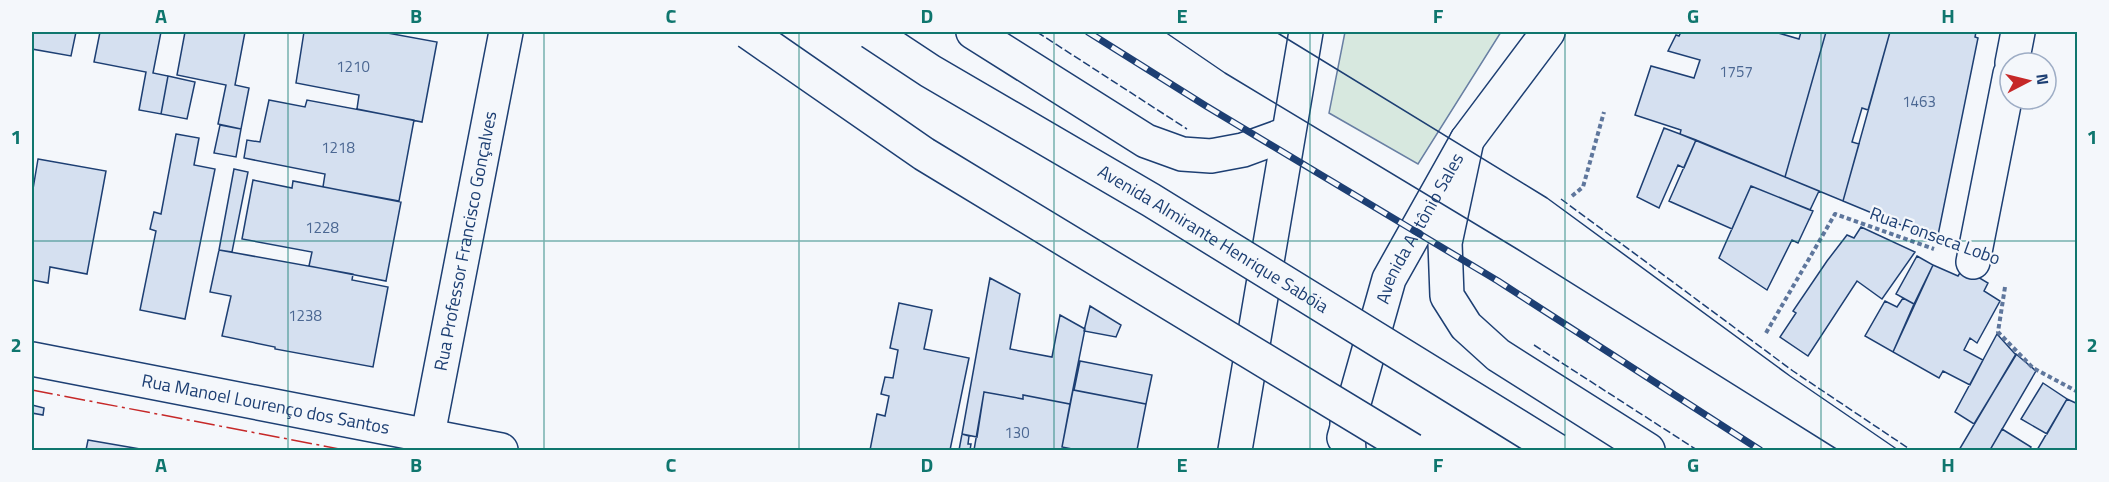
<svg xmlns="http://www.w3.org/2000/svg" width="2109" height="482" viewBox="0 0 2109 482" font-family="'Titillium Web',sans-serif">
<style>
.green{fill:#d7e8df;stroke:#687fa3;stroke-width:1.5}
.building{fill:#d5e0f0;stroke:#1d3f73;stroke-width:1.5}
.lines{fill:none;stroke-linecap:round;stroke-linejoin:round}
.minor-casing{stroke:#1d3f73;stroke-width:36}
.major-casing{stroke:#1d3f73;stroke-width:36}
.highway-casing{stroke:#1d3f73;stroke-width:36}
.path{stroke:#5e769c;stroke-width:4;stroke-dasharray:4.5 3;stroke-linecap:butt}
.minor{stroke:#f4f7fb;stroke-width:33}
.major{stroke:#f4f7fb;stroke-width:33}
.highway{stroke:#f4f7fb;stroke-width:33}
.tram{stroke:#1d3f73;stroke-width:1.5}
.rail-casing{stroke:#1d3f73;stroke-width:7}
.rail{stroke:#f4f7fb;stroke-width:4.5;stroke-dasharray:14;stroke-linecap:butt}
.highway-bridge-casing{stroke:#1d3f73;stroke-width:36;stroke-linecap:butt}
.highway-bridge{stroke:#f4f7fb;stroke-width:33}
.fence{stroke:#1d3f73;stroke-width:1.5;stroke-dasharray:8 3;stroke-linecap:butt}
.power{stroke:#c62828;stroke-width:1.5;stroke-dasharray:21 4.5 3 4.5;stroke-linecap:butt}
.grid{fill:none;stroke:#0f766e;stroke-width:1.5;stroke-opacity:0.55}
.labels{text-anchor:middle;stroke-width:4.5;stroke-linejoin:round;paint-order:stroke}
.number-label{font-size:15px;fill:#4b6792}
.street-label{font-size:18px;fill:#1d3f73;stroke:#f4f7fb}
.neatline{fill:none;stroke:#0f766e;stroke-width:2}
.grid-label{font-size:20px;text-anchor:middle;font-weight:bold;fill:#0f766e}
</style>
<rect width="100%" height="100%" fill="#f4f7fb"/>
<!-- green -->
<path class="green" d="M1345,32H1501L1418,164L1329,113Z"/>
<!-- building -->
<path class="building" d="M32,32H76L71,56L32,49Z
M100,32H161L153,73L168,76L161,114L139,110L146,72L94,62Z
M185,32H245L235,85L249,88L241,129L218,124L226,85L177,75Z
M304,32L346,33V32H382L437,42L422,122L357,109L359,95L296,83Z
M1681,32H1775L1799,39L1801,32H1826L1785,177L1680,134L1681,130L1635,115L1651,66L1694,78L1700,60L1668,51L1676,35L1679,36Z
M1826,32H1890L1868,110L1862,108L1852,142L1859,144L1843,201L1785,177Z
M1890,32H1976L1975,37L1978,38L1937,240L1843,201Z
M168,76L195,82L187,119L161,114Z
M269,100L305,107L307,100L414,120L399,201L323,187L325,174L244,158L247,140L260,142Z
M220,125L241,129L236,157L214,153Z
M1664,128L1696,140L1684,168L1678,165L1659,208L1637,197Z
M176,134L199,138L194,165L215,169L185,319L140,310L156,231L150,229L154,212L161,214Z
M1696,140L1819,191L1810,210L1751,186L1732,229L1669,201Z
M38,159L106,171L87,274L50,267L48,283L32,280V195Z
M234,169L248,172L232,252L219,250Z
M253,180L292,188L293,181L401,202L386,281L309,266L312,252L242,239Z
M1751,186L1813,211L1798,243L1792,240L1767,290L1719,258Z
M1861,227L1915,252L1882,299L1857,281L1808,356L1780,337L1796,313L1793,311L1827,261L1847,235L1854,238Z
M219,250L353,274L352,280L388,287L373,367L275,349V347L222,336L231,296L210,292Z
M1917,256L1933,265L1914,304L1896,294Z
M1933,265L1958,276L1963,268L1988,283L1984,291L2000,301L1977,343L1970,338L1964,350L1983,360L1970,385L1943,371L1939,378L1893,352Z
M990,278L1020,294L1010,349L1052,357L1060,315L1085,329L1070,404L1023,395V399L984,392L977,437L962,434Z
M1903,298L1914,304L1893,352L1865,336L1885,301L1897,307Z
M899,303L932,310L924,349L969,358L950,450H870L877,414L885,416L889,396L881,394L885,377L893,378L898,350L890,348Z
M1090,306L1121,325L1116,337L1084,331Z
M1997,334L2016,355L1974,424L1955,412Z
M2016,354L2036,371L1990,450H1959Z
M1080,361L1152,375L1146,404L1074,390Z
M2043,383L2067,399L2047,434L2021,419Z
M1073,390L1146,404L1137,450H1071L1072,449L1062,447Z
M984,392L1023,399V395L1070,404L1062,447L1072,449L1071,450H974Z
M2067,399L2078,404V450H2037Z
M32,405L44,408L43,415L32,413Z
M2002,429L2031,447L2029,450H1990Z
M962,434L969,436L968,444H971L970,450H959Z
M88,440L146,450H86Z"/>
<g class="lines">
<!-- minor casing -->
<g class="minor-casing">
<g id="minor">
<path d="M2012,63L2018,32"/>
<path d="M1973,262L2010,74"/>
<path id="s1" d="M32,359L501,450"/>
<path id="s2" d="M425,450L506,32"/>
</g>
</g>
<!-- major casing -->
<g class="major-casing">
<g id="major">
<path id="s3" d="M1344,438L1389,279L1467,140L1548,32"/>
<path d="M1235,450L1306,32"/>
</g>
</g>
<!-- highway casing -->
<g class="highway-casing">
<path id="highway" d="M973,32L1146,141L1182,154L1211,156L1243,150L1287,134
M1467,140L1445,243L1447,296L1466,326L1498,355L1648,450
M1347,423L1349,450"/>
</g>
<!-- path -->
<path class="path" d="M1572,196L1583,187L1604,112
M2005,287L1998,332L2033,368L2078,392
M1766,333L1835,214L1934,249"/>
<!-- minor -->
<use href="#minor" class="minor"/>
<!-- major -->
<use href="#major" class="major"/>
<!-- highway -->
<use href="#highway" class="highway"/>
<!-- tram -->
<path class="tram" d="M1165,32L1225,73L1517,249L1838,450
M1276,32L1547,198L1790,376L1898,450"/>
<!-- rail casing -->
<g class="rail-casing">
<path id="rail" d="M1088,32L1206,106L1498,281L1760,450"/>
</g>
<!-- rail -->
<use href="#rail" class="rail"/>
<!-- highway-bridge casing -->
<g class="highway-bridge-casing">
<g id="highway-bridge">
<path d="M748,32L924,154L1412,450"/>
<path id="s4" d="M871,32L930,71L1151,200L1556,450"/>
</g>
</g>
<!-- highway-bridge -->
<use href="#highway-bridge" class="highway-bridge"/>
<!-- fence -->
<path class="fence" d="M1037,32L1187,129
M1561,199L1793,371L1911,450
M1534,345L1697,450"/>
<!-- power -->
<path class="power" d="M32,390L345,450"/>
</g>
<!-- grid -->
<path class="grid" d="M288,32V450M544,32V450M799,32V450M1054,32V450M1310,32V450M1565,32V450M1821,32V450M32,241H2078"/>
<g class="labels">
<!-- number labels -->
<g class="number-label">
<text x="353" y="72">1210</text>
<text x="1736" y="77">1757</text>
<text x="1919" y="107">1463</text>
<text x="338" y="153">1218</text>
<text x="322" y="233">1228</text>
<text x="305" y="321">1238</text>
<text x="1017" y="438">130</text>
</g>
<!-- street labels -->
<g class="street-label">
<text dy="6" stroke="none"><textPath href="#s3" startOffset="224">Avenida Antônio Sales</textPath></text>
<text transform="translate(1935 236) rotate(20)" y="6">Rua Fonseca Lobo</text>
<text dy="6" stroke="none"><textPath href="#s4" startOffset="400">Avenida Almirante Henrique Sabóia</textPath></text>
<text dy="6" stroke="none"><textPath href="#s2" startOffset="213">Rua Professor Francisco Gonçalves</textPath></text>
<text dy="6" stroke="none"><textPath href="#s1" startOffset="238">Rua Manoel Lourenço dos Santos</textPath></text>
</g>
</g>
<!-- border -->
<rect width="2109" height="482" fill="none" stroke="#f4f7fb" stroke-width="66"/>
<!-- north arrow -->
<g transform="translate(2028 81) rotate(83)"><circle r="28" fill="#f4f7fb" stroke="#9eadc5" stroke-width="1.5"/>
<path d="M0-4.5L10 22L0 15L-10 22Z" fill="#c62828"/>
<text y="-9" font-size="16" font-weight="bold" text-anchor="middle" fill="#1d3f73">N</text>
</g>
<rect x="33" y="33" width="2043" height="416" class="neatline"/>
<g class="grid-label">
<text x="161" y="23">A</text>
<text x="416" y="23">B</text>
<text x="671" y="23">C</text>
<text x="927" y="23">D</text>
<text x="1182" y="23">E</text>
<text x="1438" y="23">F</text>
<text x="1693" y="23">G</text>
<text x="1948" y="23">H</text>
<text x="16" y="144">1</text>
<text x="2092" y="144">1</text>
<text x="16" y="352">2</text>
<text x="2092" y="352">2</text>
<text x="161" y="472">A</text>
<text x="416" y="472">B</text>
<text x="671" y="472">C</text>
<text x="927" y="472">D</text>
<text x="1182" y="472">E</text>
<text x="1438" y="472">F</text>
<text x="1693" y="472">G</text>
<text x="1948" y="472">H</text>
</g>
</svg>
